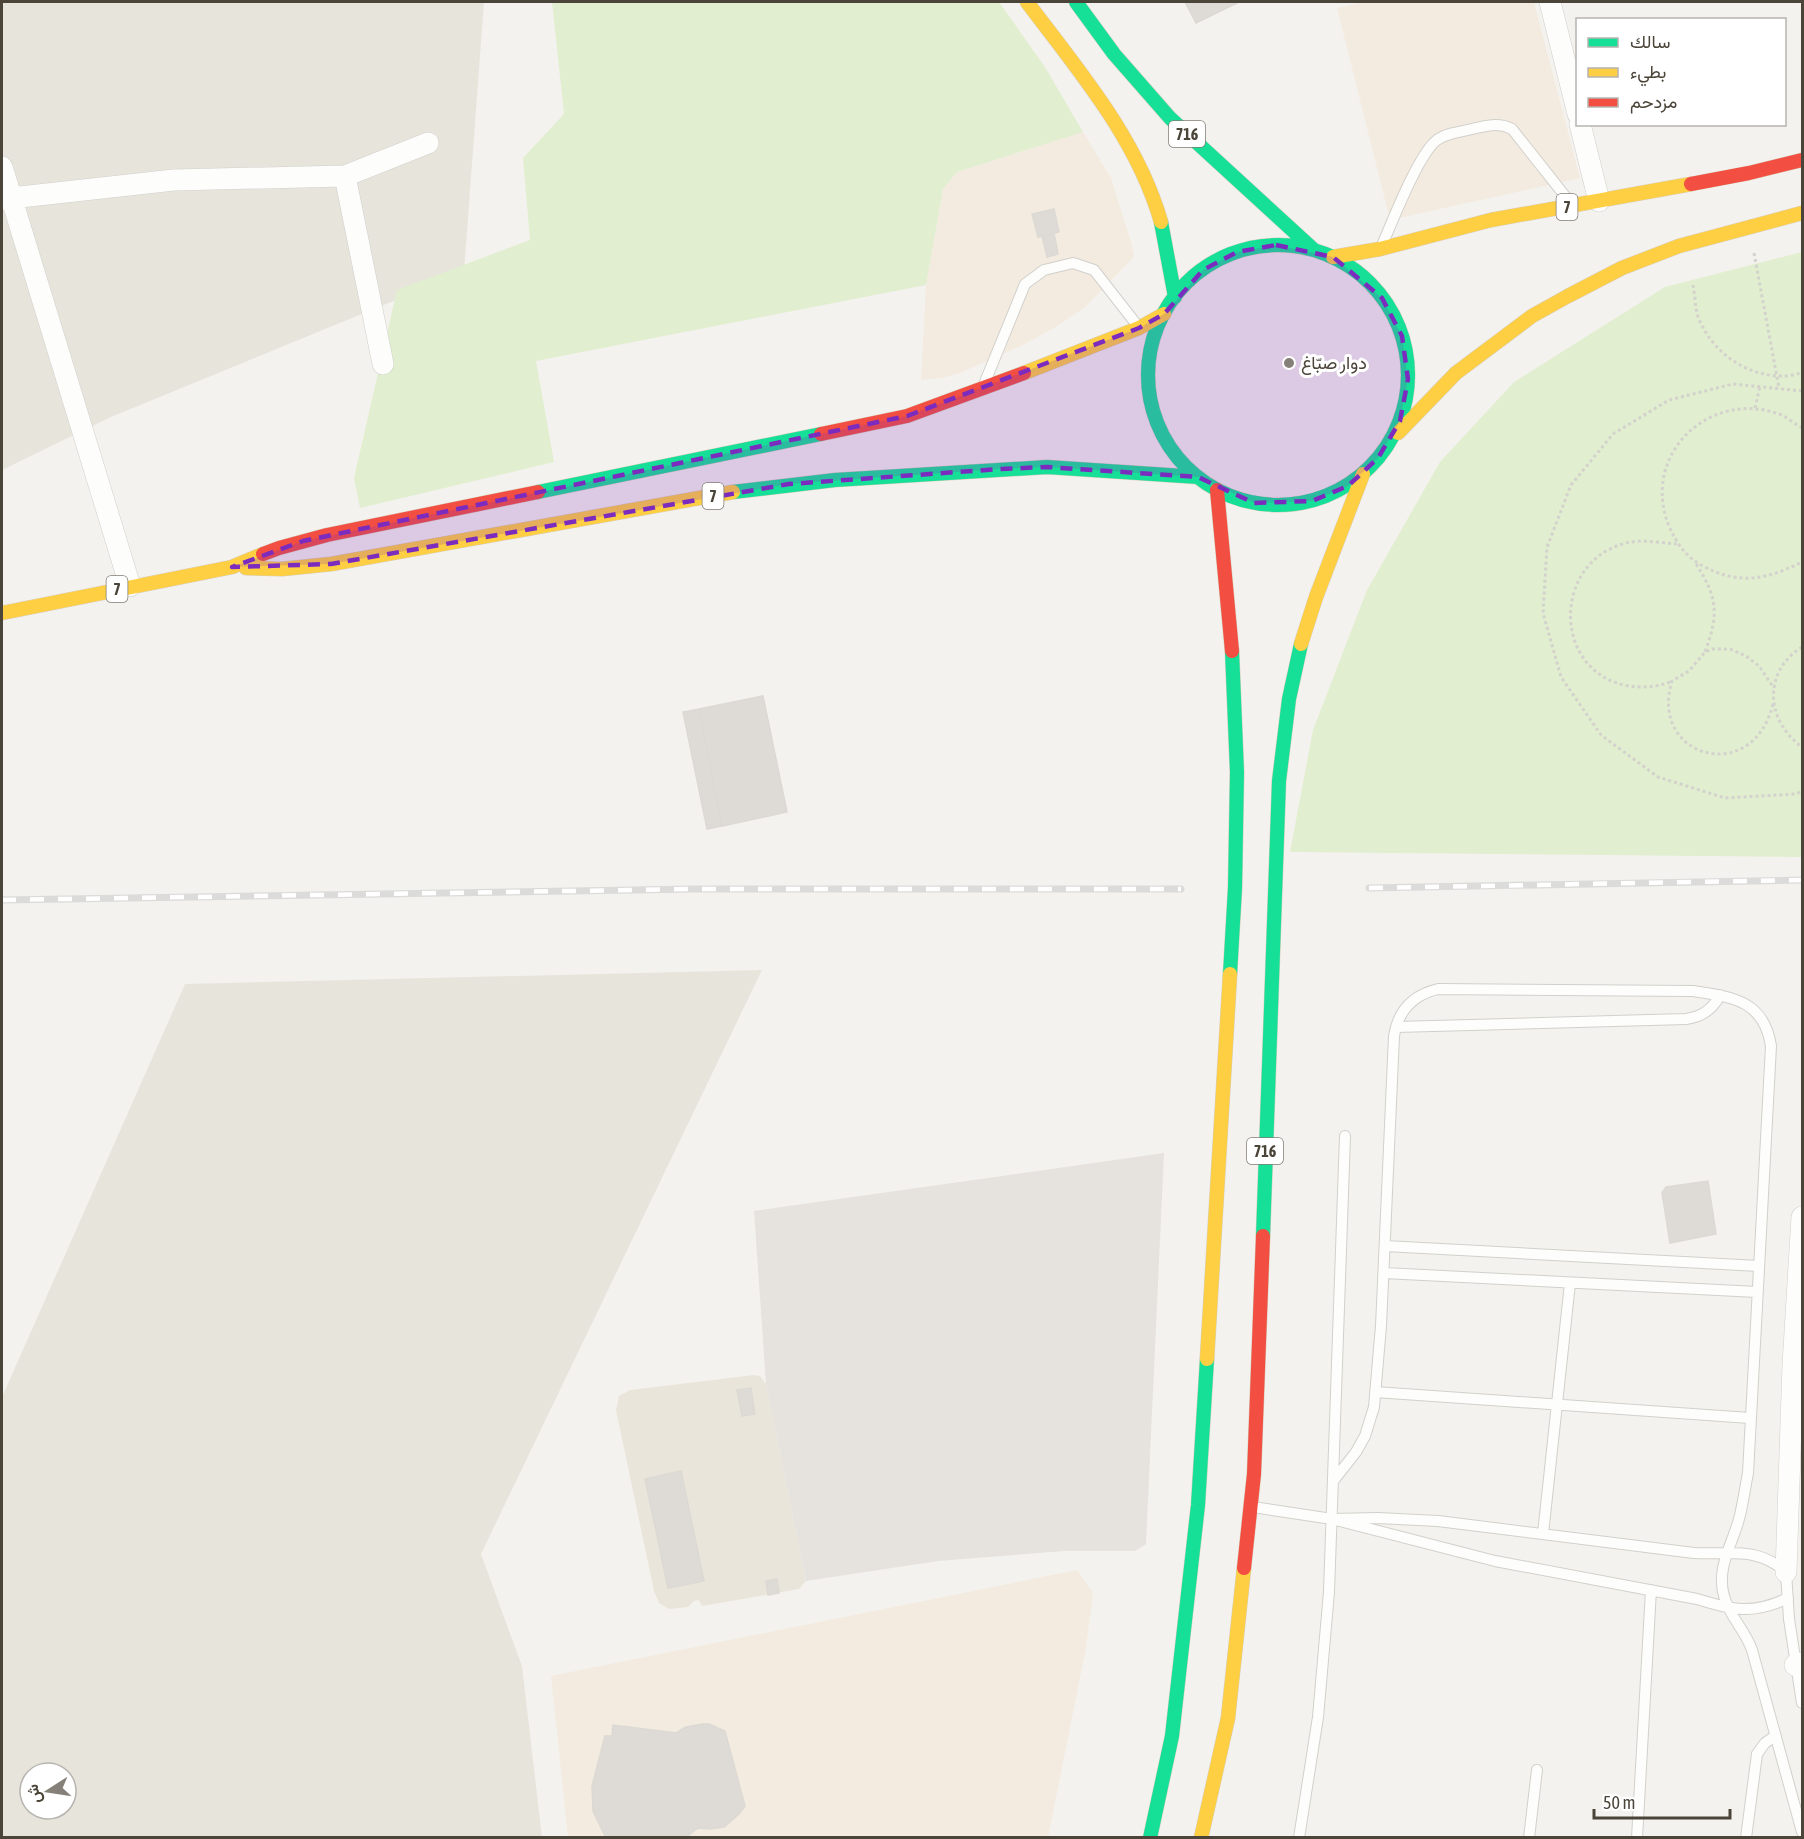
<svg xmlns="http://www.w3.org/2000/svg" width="1804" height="1839" viewBox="0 0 1804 1839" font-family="'Asap Condensed',Vazirmatn,sans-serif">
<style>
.residential{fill:#e7e4dc;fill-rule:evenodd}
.commercial{fill:#f3ebdf}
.education{fill:#eae5da}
.green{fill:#e1eecf}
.parking{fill:#e6e3df}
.building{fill:#dedbd6;stroke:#dcd9d4;stroke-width:1.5}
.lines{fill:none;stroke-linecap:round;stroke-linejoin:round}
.lane-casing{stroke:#d2d0cb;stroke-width:12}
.street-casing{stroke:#d2d0cb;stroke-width:22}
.fast-casing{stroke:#d6cebb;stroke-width:15}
.slow-casing{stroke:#d6cebb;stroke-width:15}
.jam-casing{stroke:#d6cebb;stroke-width:15}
.path{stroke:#d3d2cc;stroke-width:3;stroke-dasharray:3 3;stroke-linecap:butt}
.lane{stroke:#fdfdfc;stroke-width:10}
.street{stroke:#fdfdfc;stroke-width:21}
.fast{stroke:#16e098;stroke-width:14}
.slow{stroke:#ffcf43;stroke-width:14}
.jam{stroke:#f24e42;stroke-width:14}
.rail-casing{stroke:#dbdbda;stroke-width:7}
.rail{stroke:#fff;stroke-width:4.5;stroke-dasharray:14;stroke-linecap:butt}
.marked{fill:#7b2cbf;fill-opacity:0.2;stroke:#7b2cbf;stroke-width:4.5;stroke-dasharray:12 8;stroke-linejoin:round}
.poi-dot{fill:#868178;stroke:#fff;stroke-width:2}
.labels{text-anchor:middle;stroke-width:6;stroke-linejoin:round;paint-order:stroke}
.shield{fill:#fff;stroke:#817c74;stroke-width:1.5}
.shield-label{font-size:16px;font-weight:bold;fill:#4b4439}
.poi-label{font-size:18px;fill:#4b4439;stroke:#fff;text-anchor:start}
</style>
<rect width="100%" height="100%" fill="#f4f2ee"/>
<!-- residential -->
<path class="residential" d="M2,2H484L464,272L111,417L2,470Z
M762,970L481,1554L522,1666L542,1837H2V1397L185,984ZM30,1773H66V1809H30Z"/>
<!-- commercial -->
<path class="commercial" d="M1365,2H1534L1580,178L1390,220L1337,8Z
M1083,132L1111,178L1131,242L1134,257L1084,308L1054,328L1021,346L960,373L943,378L921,380L926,285L943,189L957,172Z
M1077,1570L1093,1593L1086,1648L1048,1837H568L551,1676Z"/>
<!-- education -->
<path class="education" d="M754,1375L760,1376L766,1384L806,1581L799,1589L702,1606L699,1600L694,1601L688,1607L669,1609L659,1603L654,1591L616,1410L619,1396L630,1390Z"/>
<!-- green -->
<path class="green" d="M552,2H999L1045,67L1083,132L957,172L943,189L926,285L536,361L554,462L360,508L354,478L397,290L530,240L523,158L564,114Z
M1802,252V857L1290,852L1313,730L1367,590L1440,462L1514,382L1665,287Z"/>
<!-- parking -->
<path class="parking" d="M1164,1153L1146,1544L1135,1551H1065L938,1561L806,1581L766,1384L754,1211Z"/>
<!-- building -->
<path class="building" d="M1185,2H1239L1196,23Z
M1054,209L1059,232L1038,237L1032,214Z
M1054,233L1058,254L1047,257L1042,236Z
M763,696L787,812L722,826L699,709Z
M699,709L722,826L707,829L683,712Z
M1708,1181L1716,1234L1670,1243L1662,1193L1666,1187Z
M751,1388L755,1414L742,1416L737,1390Z
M681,1471L704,1581L668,1588L645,1479Z
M777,1579L779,1593L768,1595L766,1581Z
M702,1724H709L725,1731L745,1806L739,1814L724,1827L710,1829L698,1828L685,1838H606L593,1811L592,1786L605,1736H612L613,1725L677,1733L680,1730L686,1727Z"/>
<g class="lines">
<!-- lane casing -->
<g class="lane-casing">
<path id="lane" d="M1383,243C1393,220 1419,153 1437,140C1446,133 1460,132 1472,129C1487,126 1498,122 1512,129L1569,201
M985,382L1025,284L1044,270L1073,263L1094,270L1137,325
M1396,1027L1686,1019C1702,1017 1713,1009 1720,995
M1385,1246L1759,1266
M1384,1273L1757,1292
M1375,1392L1750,1418
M1334,1480L1356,1452L1365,1436L1374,1407L1381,1326L1394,1036C1398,1011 1413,995 1438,989L1693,991C1732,997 1764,1000 1771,1046L1748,1473C1745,1488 1743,1504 1739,1519C1732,1545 1716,1568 1724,1596C1729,1616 1745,1630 1752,1650L1802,1832
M1253,1507L1332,1519L1495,1561L1697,1599C1732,1610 1753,1615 1788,1598
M1332,1519L1378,1518L1438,1521L1694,1553C1730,1555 1757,1546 1786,1572L1789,1619L1802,1703
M1543,1534L1570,1283
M1299,1838L1318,1717L1329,1592L1345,1136
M1529,1838L1537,1770
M1637,1838L1651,1590
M1746,1838L1757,1754L1765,1743L1775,1736"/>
</g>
<!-- street casing -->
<g class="street-casing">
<path id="street" d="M1550,2L1578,114
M1580,124L1599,201
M2,167L130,586
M345,176L383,364
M2,199L174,180L345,176L428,143
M1786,1572L1793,1365L1802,1217
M1795,1665L1802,1663"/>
</g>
<!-- fast casing -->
<g class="fast-casing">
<path id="fast" d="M1076,2L1114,54L1170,118L1314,250
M1161,222L1175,297
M1148 375a130 130 0 1 1 260 0a130 130 0 1 1-260 0Z
M538,492L821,434
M733,492L835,480L1047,467L1198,477
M1230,974L1235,888L1237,772L1232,651
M1263,1236L1279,781L1289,699L1301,644
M1150,1838L1172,1736L1198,1505L1207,1359"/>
</g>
<!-- slow casing -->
<g class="slow-casing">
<path id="slow" d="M1027,2C1078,70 1137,138 1161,222
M1333,257L1380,249L1491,220L1691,184
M1024,373L1139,328L1164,314
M1398,433L1456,373L1532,316L1568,296L1622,268L1679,246L1802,213
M246,568L282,569L331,564L733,492
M2,613L232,567L263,554
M1301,644L1316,597L1363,474
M1207,1359L1230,974
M1201,1838L1228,1718L1244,1568"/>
</g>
<!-- jam casing -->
<g class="jam-casing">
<path id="jam" d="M1691,184L1749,173L1802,160
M821,434L907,416L1024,373
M1217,490L1232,651
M263,554L279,548L327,535L538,492
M1244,1568L1254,1474L1263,1236"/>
</g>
<!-- path -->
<path class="path" d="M1754,253L1779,388
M1693,285C1695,295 1695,307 1698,317C1711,350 1743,375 1780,376C1787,377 1795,374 1802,373
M1802,391L1733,384L1669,400L1613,434L1571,485L1547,547L1543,613L1561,677L1601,735L1658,777L1725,798L1796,794L1802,791
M1755,408L1760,386
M1802,428C1795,424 1787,417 1779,414C1709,389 1640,455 1669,526C1677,544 1686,557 1703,566C1740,586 1767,579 1802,562
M1696,564C1718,598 1719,614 1705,652
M1802,647C1762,672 1766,721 1802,747
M1670,682C1657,687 1643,688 1629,686C1552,673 1551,562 1626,543C1642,539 1661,543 1677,544
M1773,704C1753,787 1648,758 1672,681L1689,671L1705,652L1712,649H1730L1746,656L1759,666L1774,688"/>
<!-- lane -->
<use href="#lane" class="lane"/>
<!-- street -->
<use href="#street" class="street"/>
<!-- fast -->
<use href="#fast" class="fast"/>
<!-- slow -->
<use href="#slow" class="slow"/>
<!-- jam -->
<use href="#jam" class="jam"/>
<!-- rail casing -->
<g class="rail-casing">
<path id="rail" d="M1369,888L1802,880
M2,900L695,889H1181"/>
</g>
<!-- rail -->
<use href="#rail" class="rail"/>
</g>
<!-- marked area -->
<path class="marked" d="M1276,245L1333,257L1382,298L1402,336L1408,379L1400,421L1378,458L1348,486L1312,501L1254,503L1198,477L1047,467L1000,469L789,484L331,564L232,567L303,541L907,416L1139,328L1164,314L1203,270L1237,252Z"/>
<!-- markers -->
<circle class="poi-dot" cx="1289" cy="363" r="6"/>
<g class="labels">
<!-- shield labels -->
<g class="shield">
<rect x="1169" y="121" width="36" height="26" rx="4.5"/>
<rect x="1556.5" y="194" width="21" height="26" rx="4.5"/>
<rect x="702.5" y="483" width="21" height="26" rx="4.5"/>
<rect x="106.5" y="576" width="21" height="26" rx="4.5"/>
<rect x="1247" y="1138" width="36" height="26" rx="4.5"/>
</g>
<g class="shield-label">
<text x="1187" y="140">716</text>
<text x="1567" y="213">7</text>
<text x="713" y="502">7</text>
<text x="117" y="595">7</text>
<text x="1265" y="1157">716</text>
</g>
<!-- poi labels -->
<g class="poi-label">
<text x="1301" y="369">دوار صبّاغ</text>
</g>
</g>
<!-- border -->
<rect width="1804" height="1839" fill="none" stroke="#4b4439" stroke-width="6"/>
<!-- legend -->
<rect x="1576" y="18" width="210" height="108" fill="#ffffff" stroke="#b7b4b0" stroke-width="1.5"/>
<rect x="1588" y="38" width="30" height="9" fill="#16e098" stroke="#b7b4b0" stroke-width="1.5"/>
<text x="1630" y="48" font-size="18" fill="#4b4439">سالك</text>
<rect x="1588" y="68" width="30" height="9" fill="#ffcf43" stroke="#b7b4b0" stroke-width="1.5"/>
<text x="1630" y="78" font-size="18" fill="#4b4439">بطيء</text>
<rect x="1588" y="98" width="30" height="9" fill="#f24e42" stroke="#b7b4b0" stroke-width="1.5"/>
<text x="1630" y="108" font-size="18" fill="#4b4439">مزدحم</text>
<!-- north arrow -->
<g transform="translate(48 1791) rotate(258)"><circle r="28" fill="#ffffff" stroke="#b7b4b0" stroke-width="1.5"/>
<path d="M0-4.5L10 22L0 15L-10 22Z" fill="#868178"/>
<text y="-9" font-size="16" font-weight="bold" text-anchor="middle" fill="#4b4439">ش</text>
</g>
<!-- scale -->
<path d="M1594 1809v9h136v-9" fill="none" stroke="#4b4439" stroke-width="3"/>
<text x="1603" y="1809" font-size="18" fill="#4b4439" stroke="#ffffff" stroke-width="4.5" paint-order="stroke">50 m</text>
</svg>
